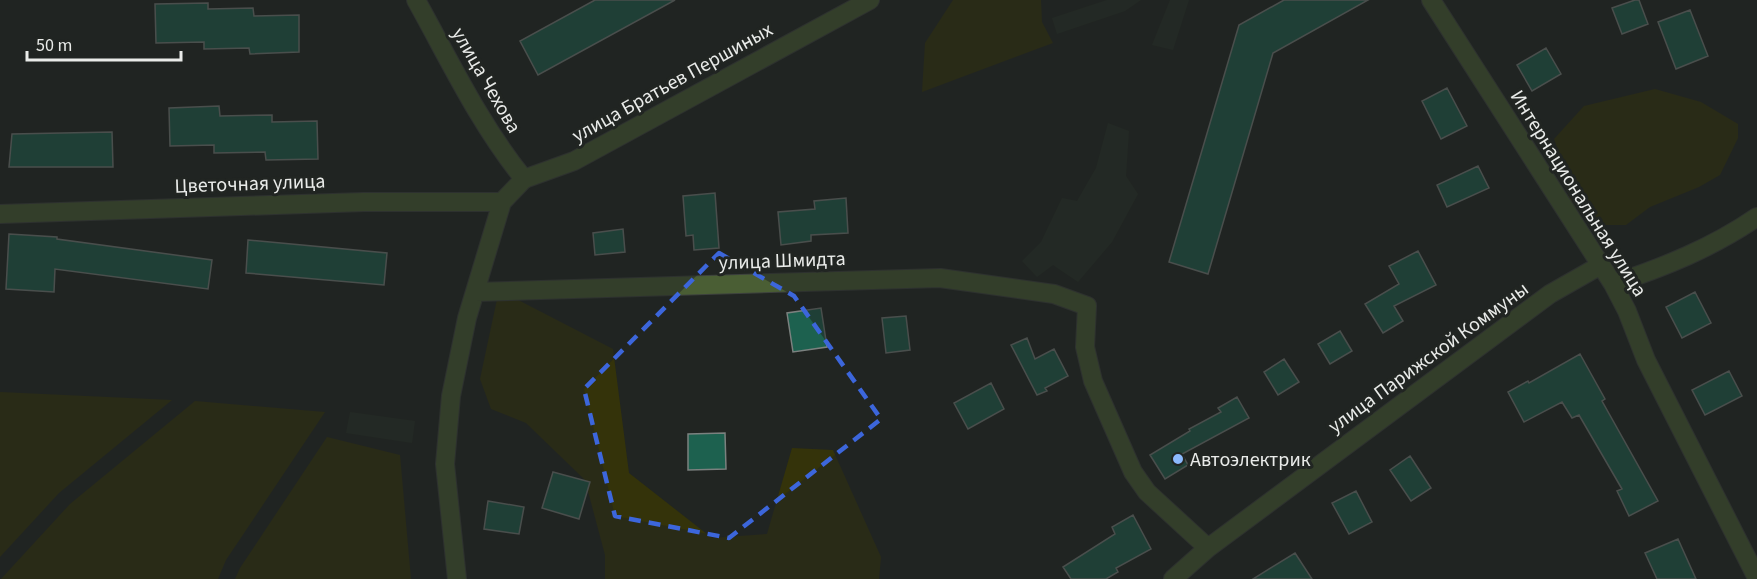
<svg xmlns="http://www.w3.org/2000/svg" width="1757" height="579" viewBox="0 0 1757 579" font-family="'Source Sans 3',sans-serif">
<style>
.built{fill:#273028}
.green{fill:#34330a}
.building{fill:#1d614f;stroke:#7b817f;stroke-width:1.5}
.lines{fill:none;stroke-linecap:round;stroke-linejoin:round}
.minor-casing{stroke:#3d413e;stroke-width:20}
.tertiary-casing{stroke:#3d413e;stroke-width:20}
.minor{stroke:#4a5e34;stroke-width:18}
.tertiary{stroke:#4a5e34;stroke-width:18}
.marked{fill:none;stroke:#3c66db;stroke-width:4.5;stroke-dasharray:12 8;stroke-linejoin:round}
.poi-dot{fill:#8bb9fc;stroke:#212522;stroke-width:2}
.labels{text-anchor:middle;stroke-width:6;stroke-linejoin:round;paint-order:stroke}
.street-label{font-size:20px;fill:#e9ebe9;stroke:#212522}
.poi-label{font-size:20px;fill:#e9ebe9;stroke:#212522;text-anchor:start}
</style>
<rect width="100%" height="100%" fill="#212522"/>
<!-- built -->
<path class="built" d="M1107,0H1141L1125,11L1057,34L1052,18Z
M1170,0H1189L1173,50L1152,45Z
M1108,123L1129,131L1126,176L1138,194L1112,242L1078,282L1053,265L1037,277L1022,261L1041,242L1062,198L1077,201L1096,168Z
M350,412L415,421L412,443L346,433Z"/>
<!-- green -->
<path class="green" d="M953,0H1041L1042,22L1053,43L922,92L925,43Z
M1655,89L1701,102L1738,124V138L1720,175L1699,187L1650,207L1626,225H1599L1570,204L1565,169L1554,139L1584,106Z
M499,290L613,349L629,473L712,538L767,534L792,448L833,450L881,557L879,579H605V555L585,480L526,423L491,409L480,379Z
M0,392L172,400L59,493L0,557Z
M195,401L325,412L226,560L218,579H1L70,504Z
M327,437L400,455L411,579H235L240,568Z"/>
<!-- building -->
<path class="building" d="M595,0H675L538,75L520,41Z
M1284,0H1368L1273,53L1208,274L1169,262L1239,25Z
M1635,0H1639L1648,24L1622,34L1612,8Z
M208,3V9L253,8L254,16L299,15V52L250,54L249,48L204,49V42L156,43L155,4Z
M1690,10L1708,56L1676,69L1658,22Z
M1546,48L1561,74L1532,91L1517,65Z
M1447,88L1467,126L1441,139L1422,101Z
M219,106L220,116L272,115V122L317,121L318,159L266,160L265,152L214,153V145L170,146L169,108Z
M112,132L113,167H9L12,134Z
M1478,166L1489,188L1447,207L1437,185Z
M715,193L719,248L694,250L693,235L686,236L683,196Z
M846,198L848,233L811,235V241L781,245L778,212L815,209L814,201Z
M623,229L625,252L595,255L593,233Z
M9,234L57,237V239L212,260L208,289L55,269L54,292L6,289Z
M248,240L387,253L384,285L246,273Z
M1418,251L1436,285L1394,306L1403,321L1383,333L1365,304L1399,284L1389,266Z
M1695,292L1711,323L1682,338L1666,307Z
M821,308L827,347L793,352L787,313Z
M906,316L910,350L886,353L882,318Z
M1340,331L1352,351L1330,364L1318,344Z
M1027,338L1035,359L1054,349L1068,376L1045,388L1047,391L1037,395L1011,345Z
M1580,354L1605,399L1602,401L1658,501L1629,516L1617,491L1622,489L1579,415L1572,418L1562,402L1524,422L1508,392L1528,381L1529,383Z
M1284,359L1299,382L1278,395L1264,372Z
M1729,371L1742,396L1705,415L1692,390Z
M991,383L1004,409L968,429L954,403Z
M1237,397L1249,418L1182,454L1188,465L1165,479L1150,455L1190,431L1189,429L1221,412L1218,408Z
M725,433L726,469L688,470V434Z
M1410,456L1431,488L1411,501L1390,470Z
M553,472L590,482L579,519L542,508Z
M1356,491L1372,522L1349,534L1332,503Z
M488,501L524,507L519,534L484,529Z
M1133,515L1151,549L1116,568L1118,572L1106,579H1071L1063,567L1115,534L1112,527Z
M1678,539L1696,579H1657L1645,553Z
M1295,553L1312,579H1253Z"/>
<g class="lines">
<!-- minor casing -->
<g class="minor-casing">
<path id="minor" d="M1431,0L1613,284L1627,311L1646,360L1757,578
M0,214L364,202H502
M1613,284C1664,267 1712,248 1757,217
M475,292L940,278L1054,294L1087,306L1085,347L1093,381L1133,472L1147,492L1208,548
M457,579L445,464L451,396L467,318L502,202L524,179
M1173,579L1208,548L1550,294L1601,265"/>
</g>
<!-- tertiary casing -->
<g class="tertiary-casing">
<path id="tertiary" d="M416,0C450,61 480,125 524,179L574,161L870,0"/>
</g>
<!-- minor -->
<use href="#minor" class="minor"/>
<!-- tertiary -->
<use href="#tertiary" class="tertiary"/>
</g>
<!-- marked area -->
<path d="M0 0H1757V579H0ZM719,253L794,296L881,419L729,538L615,516L584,389Z" fill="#212522" fill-opacity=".55" fill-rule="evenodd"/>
<path class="marked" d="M719,253L794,296L881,419L729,538L615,516L584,389Z"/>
<!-- markers -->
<circle class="poi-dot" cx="1178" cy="459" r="6"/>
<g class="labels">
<!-- street labels -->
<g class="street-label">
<text transform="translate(487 80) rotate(60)" y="7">улица Чехова</text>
<text transform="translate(672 82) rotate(-29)" y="7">улица Братьев Першиных</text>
<text transform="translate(250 183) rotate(-2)" y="7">Цветочная улица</text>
<text transform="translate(1579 193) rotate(58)" y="7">Интернациональная улица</text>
<text transform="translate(782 260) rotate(-2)" y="7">улица Шмидта</text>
<text transform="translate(1428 357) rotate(-36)" y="7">улица Парижской Коммуны</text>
</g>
<!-- poi labels -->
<g class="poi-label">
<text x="1190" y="466">Автоэлектрик</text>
</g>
</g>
<!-- scale -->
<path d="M27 51v9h154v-9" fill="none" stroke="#e9ebe9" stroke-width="3"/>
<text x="36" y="51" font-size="18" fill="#e9ebe9" stroke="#212522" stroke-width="4.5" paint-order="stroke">50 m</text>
</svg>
